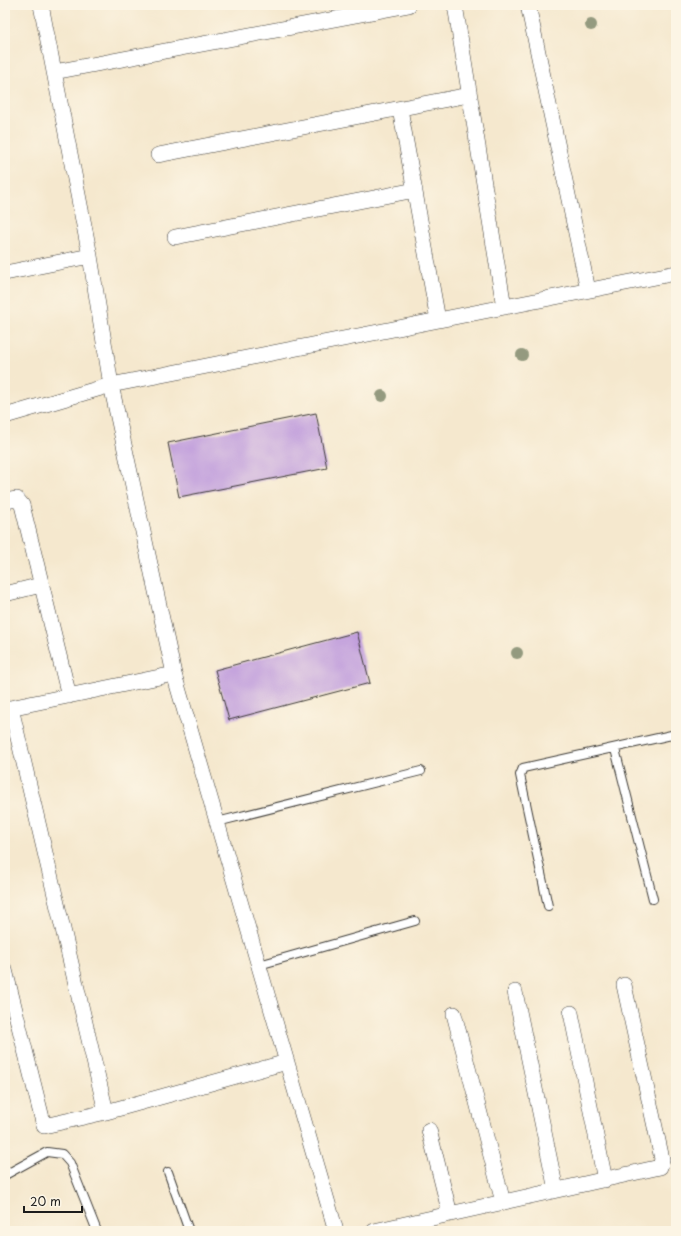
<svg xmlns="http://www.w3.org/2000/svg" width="681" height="1236" viewBox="0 0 681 1236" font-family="'Playpen Sans',sans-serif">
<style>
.building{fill:#be9adc}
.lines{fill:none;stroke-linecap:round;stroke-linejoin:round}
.lane-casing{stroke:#3d3b37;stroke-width:10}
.street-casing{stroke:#3d3b37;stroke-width:16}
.lane{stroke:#fff;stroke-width:8}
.street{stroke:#fff;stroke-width:15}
.tree{fill:#949a7f}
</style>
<rect width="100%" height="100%" fill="#fcf5e5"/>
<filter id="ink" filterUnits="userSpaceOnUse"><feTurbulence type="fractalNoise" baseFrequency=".025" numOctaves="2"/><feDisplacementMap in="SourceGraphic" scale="8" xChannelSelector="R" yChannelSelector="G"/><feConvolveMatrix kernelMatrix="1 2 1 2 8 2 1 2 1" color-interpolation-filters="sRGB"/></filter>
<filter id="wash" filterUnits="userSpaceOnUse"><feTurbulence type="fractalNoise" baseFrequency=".012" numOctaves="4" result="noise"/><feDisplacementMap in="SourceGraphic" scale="16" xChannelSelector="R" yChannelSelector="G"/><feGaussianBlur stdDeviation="0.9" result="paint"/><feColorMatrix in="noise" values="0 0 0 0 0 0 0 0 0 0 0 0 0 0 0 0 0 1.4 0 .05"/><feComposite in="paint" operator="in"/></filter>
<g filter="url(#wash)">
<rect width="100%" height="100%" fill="#f5e8ce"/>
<g id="blocks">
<!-- building -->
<path class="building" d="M316,413L327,468L179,497L168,443Z
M357,632L370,683L229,720L215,670Z"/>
</g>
</g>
<g filter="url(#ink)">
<use href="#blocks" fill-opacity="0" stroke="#3d3b37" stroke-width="1"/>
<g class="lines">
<!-- lane casing -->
<g class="lane-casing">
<path id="lane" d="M615,749L653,899
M217,822L421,771
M548,906L520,775L523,768L676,734
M259,965L415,921
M168,1172L189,1231
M5,1175L47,1152L62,1154L70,1163L97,1231"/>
</g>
<!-- street casing -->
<g class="street-casing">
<path id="street" d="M41,5L90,256L111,385L174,674L336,1231
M455,5L504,307
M528,5L588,290
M54,72L409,5
M400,109L438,320
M158,155L469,95
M175,237L415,190
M5,273L90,256
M5,416L111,385L676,273
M5,501L17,499L22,505L69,696
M5,594L41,585
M11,708L106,1112L287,1062
M5,709L174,674
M5,970L44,1126L106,1112
M515,992L556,1190
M571,1013L605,1180
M454,1014L503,1202
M429,1130L450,1214
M374,1231L660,1167L662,1159L624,985"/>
</g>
<!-- lane -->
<use href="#lane" class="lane"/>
<!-- street -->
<use href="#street" class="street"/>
</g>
<!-- trees -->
<g class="tree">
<circle cx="591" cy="25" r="6"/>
<circle cx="522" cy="355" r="6"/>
<circle cx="382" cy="396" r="6"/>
<circle cx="517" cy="653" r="6"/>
</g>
</g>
<!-- margin -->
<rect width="681" height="1236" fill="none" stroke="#fcf5e5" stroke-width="20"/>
<!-- scale -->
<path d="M24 1206v6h58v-6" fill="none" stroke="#1c1c1c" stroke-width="2"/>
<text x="30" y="1206" font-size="12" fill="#1c1c1c" stroke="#fcf5e5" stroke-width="3" paint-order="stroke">20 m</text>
</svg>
